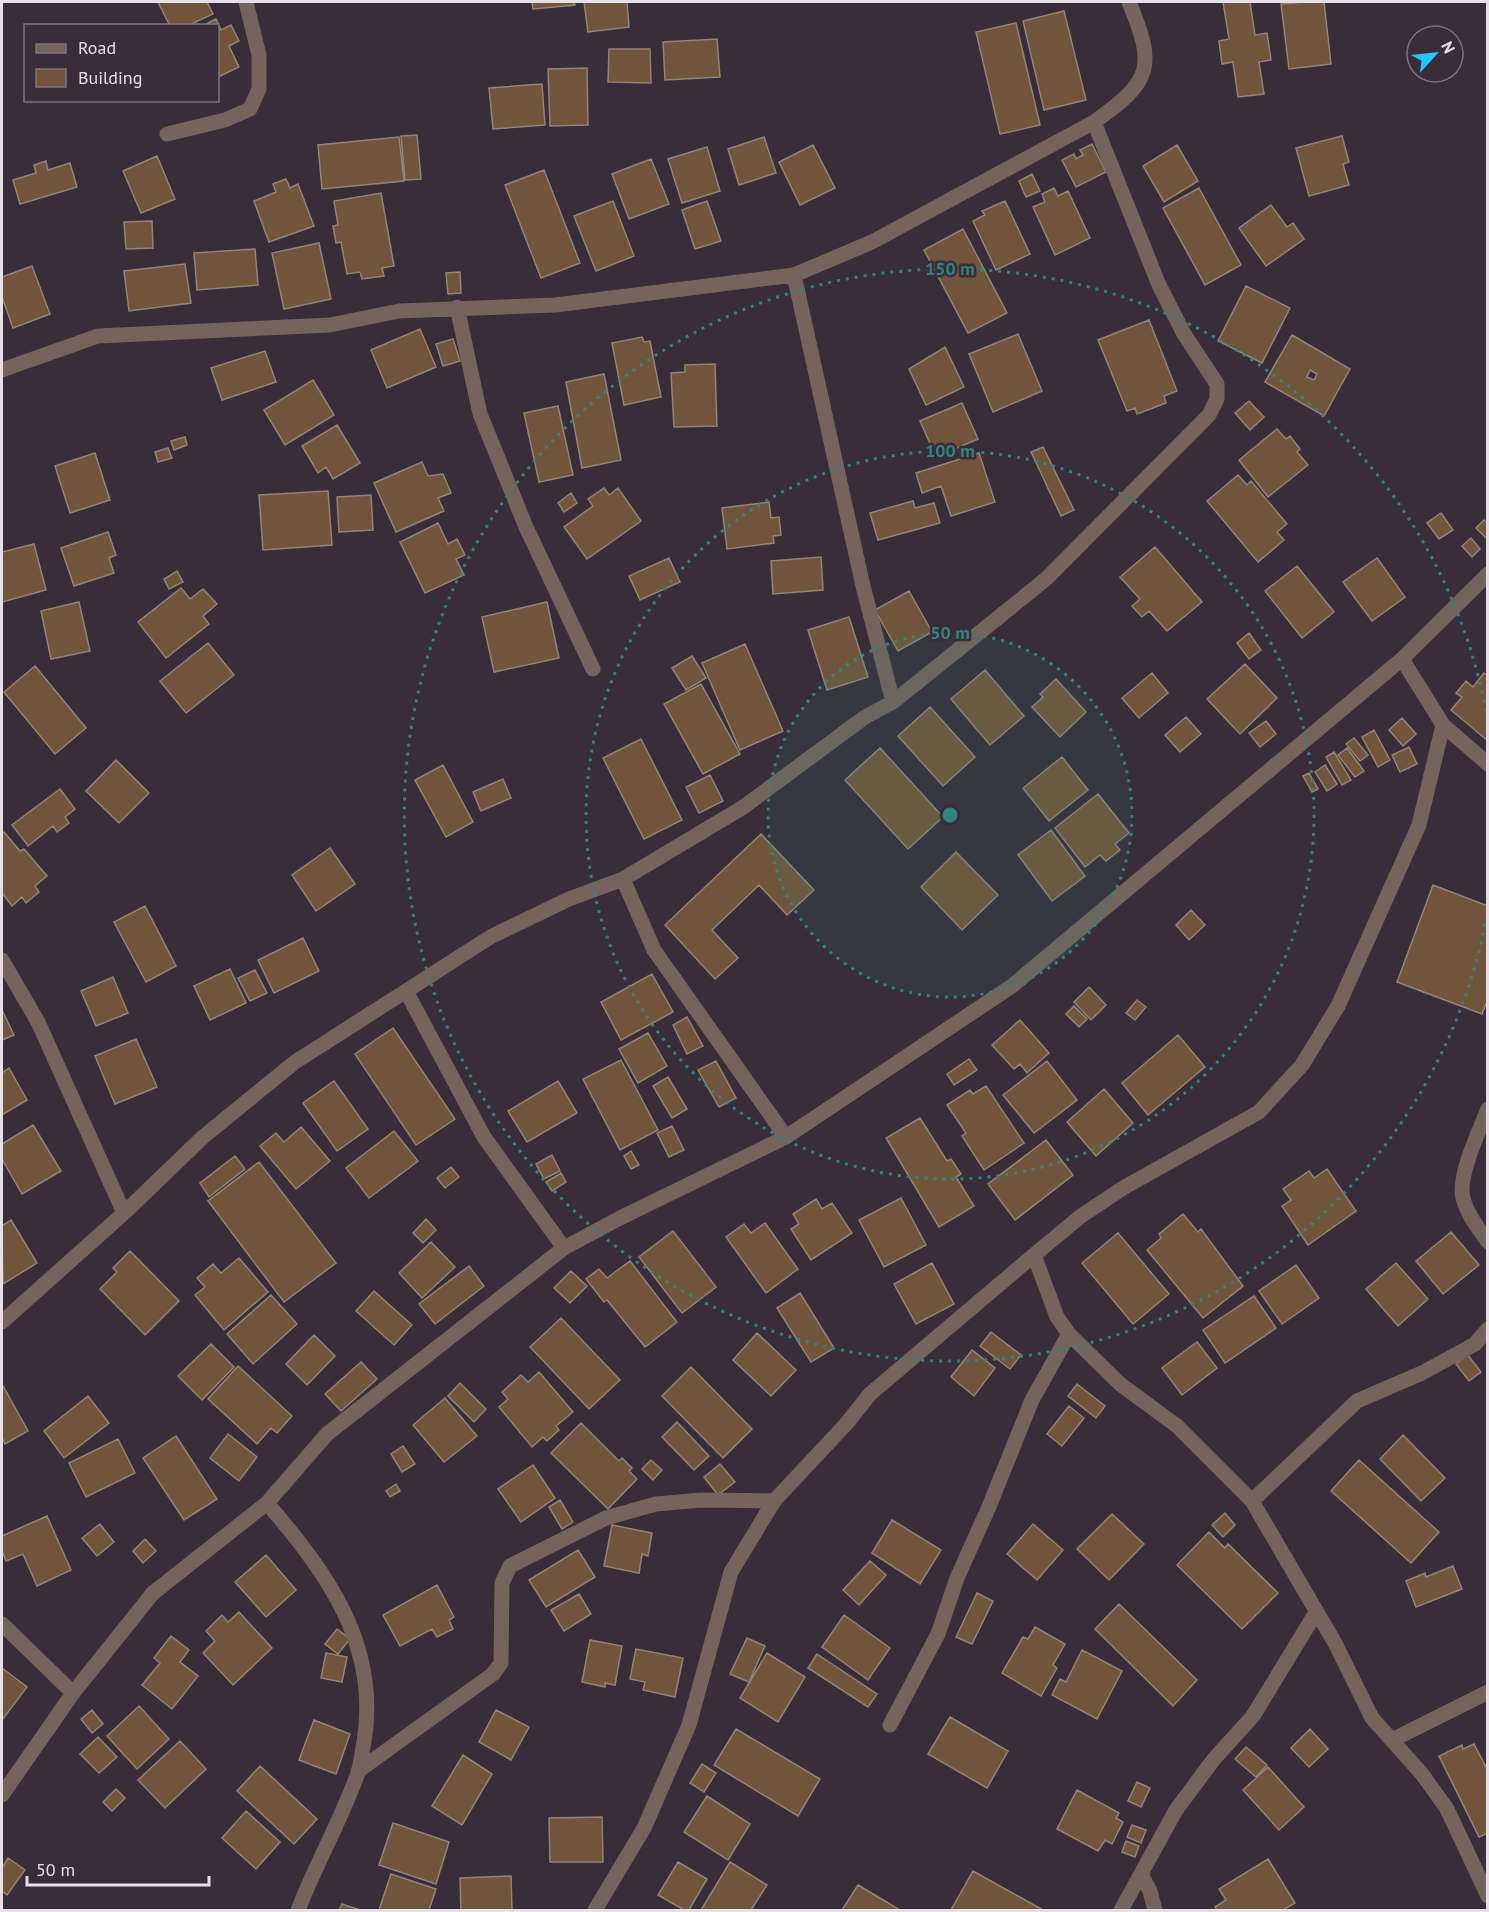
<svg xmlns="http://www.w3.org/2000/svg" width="1489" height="1912" viewBox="0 0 1489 1912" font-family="'PT Sans',sans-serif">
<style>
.building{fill:#71553a;stroke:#928478;stroke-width:1.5;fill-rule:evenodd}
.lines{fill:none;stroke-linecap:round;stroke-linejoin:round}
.minor{stroke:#74645b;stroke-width:15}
.tertiary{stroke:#74645b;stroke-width:15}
.ring{fill:none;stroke:#2f8680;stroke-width:3;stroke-dasharray:3 6}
.centre{fill:#2f8680;stroke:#382d38;stroke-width:3}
.ring-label{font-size:18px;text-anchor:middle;font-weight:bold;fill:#2f8680;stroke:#382d38;stroke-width:5;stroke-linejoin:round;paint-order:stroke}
</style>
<rect width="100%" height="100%" fill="#382d38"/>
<!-- building -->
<path class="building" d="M158,2H207L213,14L187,26H170Z
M532,2H574L575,5L533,9Z
M584,2H627L629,27L588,32Z
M1223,2H1250L1255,35L1267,33L1271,60L1259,62L1264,94L1238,97L1233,62L1222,64L1219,41L1229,39Z
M1306,2H1324L1331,64L1289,69L1281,4Z
M1064,11L1086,100L1044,110L1023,21Z
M216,19L221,30L231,25L239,41L229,46L239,67L218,77V26H202Z
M1016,23L1040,125L1000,134L976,32Z
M717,39L720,77L665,80L663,42Z
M609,49H650L651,83L608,82Z
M587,68L588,125L550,126L548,69Z
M542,84L545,125L493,129L489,88Z
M417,135L421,179L405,180L401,136Z
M1342,136L1349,162L1343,164L1349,185L1309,196L1296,148Z
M399,137L404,181L322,189L318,145Z
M764,137L776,173L739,185L728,149Z
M1092,144L1106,172L1076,187L1062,160L1074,154L1076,159L1083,155L1080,150Z
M813,145L835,188L800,205L779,162Z
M1177,145L1198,181L1164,202L1143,166Z
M707,147L720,191L682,203L668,159Z
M157,156L175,199L141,213L123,171Z
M651,159L669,204L629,219L612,174Z
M46,161L48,170L70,163L77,187L20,204L13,180L36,173L34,165Z
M544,170L580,263L541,278L505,185Z
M1032,174L1040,191L1026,197L1019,181Z
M286,179L290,188L298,184L314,226L269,242L254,201L276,192L273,184Z
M1054,188L1058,196L1068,191L1090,238L1055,255L1033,207L1045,202L1042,194Z
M1199,188L1241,265L1205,285L1163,208Z
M381,193L394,266L382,268L384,276L362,279L360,272L347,274L341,242L336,243L333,226L338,225L334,201Z
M613,201L634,256L596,271L574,216Z
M707,201L721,241L695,249L682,210Z
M1005,201L1030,254L996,270L973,221L985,215L982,211Z
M1271,205L1287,227L1293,223L1304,239L1266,266L1239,228Z
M152,221L153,248L126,249L124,222Z
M963,229L1007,313L968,333L924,250Z
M319,243L331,299L284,309L272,253Z
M255,249L258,285L197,290L194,253Z
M185,264L191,303L129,311L124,271Z
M32,266L50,314L13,328L2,297V277Z
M460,272L461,293L448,294L446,273Z
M1246,286L1290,308L1262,363L1218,341Z
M1149,320L1177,391L1164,396L1166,403L1137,414L1135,408L1127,411L1098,340Z
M420,329L436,367L387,388L371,350Z
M1018,334L1042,391L993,412L969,354Z
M1292,335L1350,369L1324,416L1265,382ZM1310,370L1317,374L1314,380L1307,377Z
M642,337L644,342L650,341L661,397L624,405L612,343Z
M453,339L460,361L443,366L436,344Z
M945,347L964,387L926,405L909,369Z
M265,351L276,382L222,400L211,368Z
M715,364L717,426L674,427L671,373L685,372V365Z
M604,374L621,460L582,468L566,382Z
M313,380L334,415L285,445L264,410Z
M1249,401L1264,417L1250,430L1235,413Z
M962,403L978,439L936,457L920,421Z
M558,406L573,475L539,482L524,413Z
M337,425L360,463L333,479L326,467L318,473L302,446Z
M1277,429L1286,439L1290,436L1300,449L1297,452L1308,465L1268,497L1239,460Z
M185,437L187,445L174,450L171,441Z
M1043,447L1074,510L1061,516L1031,452Z
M168,448L172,458L158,462L155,452Z
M95,453L110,500L70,513L55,466Z
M979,453L995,502L951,516L941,486L922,493L916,473Z
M422,462L428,476L443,474L451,493L438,498L444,511L396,532L374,483Z
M1238,475L1247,485L1251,481L1287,524L1277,532L1284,540L1258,562L1207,501Z
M604,488L609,495L618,488L641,521L587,559L564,527L593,506L588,499Z
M328,491L332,545L263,550L259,495Z
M571,493L577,503L564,512L558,503Z
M371,495L373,530L339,532L337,497Z
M913,501L915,508L934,503L940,523L878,540L870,513Z
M769,502L771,518L779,517L781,535L773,536L774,543L727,549L722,508Z
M1441,513L1453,530L1439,539L1427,523Z
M1484,520L1488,523V540L1476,528Z
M438,523L448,544L457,539L465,555L456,559L464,575L425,593L400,542Z
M108,532L116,555L109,558L114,573L74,586L61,548Z
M1471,538L1480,549L1472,557L1462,546Z
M34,544L46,590L2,602V552Z
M1155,547L1202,602L1167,631L1149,611L1142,617L1132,606L1140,599L1120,577Z
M821,557L823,590L773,594L771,561Z
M669,558L680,582L640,600L629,576Z
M1377,558L1405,597L1372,621L1343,582Z
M1297,566L1334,612L1302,638L1265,591Z
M177,571L183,582L169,589L164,579Z
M181,588L190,599L203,589L217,604L203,616L209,624L166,658L138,622Z
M909,591L932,632L898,651L875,610Z
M79,602L90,651L51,659L41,611Z
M547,602L559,658L494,672L482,617Z
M849,617L868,677L827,690L808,630Z
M1249,633L1261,650L1249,659L1237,643Z
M208,643L234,675L186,713L160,681Z
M745,644L783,731L740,750L702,663Z
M692,656L706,678L686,690L672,668Z
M1245,664L1277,698L1240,734L1207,699Z
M35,666L86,728L55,754L4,692Z
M985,670L1024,716L990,745L951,699Z
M1152,673L1168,693L1139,718L1122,698Z
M1484,673L1488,676V741L1451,710L1462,697L1456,693L1466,681L1473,687Z
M1056,679L1086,712L1060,737L1032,707L1043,697L1040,694Z
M701,684L740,754L703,774L664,704Z
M930,707L975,757L943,786L898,736Z
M1186,717L1201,734L1180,752L1165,735Z
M1402,718L1416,734L1403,746L1389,730Z
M1266,721L1276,734L1260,747L1249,733Z
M1374,730L1390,760L1378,767L1362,737Z
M1354,738L1368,755L1360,761L1346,744Z
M641,739L682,820L644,839L603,758Z
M1409,747L1417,764L1400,772L1392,755Z
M880,748L943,817L908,849L845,780Z
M1347,748L1364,771L1355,777L1338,755Z
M1334,752L1351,780L1342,785L1326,757Z
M1062,757L1088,790L1049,821L1023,788Z
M116,760L149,793L119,823L86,791Z
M443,765L473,822L446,837L415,780Z
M1325,765L1337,784L1327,791L1315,772Z
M1309,773L1318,789L1312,792L1303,776Z
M710,775L723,801L699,813L686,787Z
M503,779L511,798L481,811L473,792Z
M60,789L75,809L65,817L69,823L57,832L53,826L28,846L12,825Z
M1098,794L1129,833L1115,844L1120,850L1106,861L1100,855L1085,867L1055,828Z
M1051,830L1085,876L1052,901L1018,855Z
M4,832L20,851L24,849L47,876L35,886L39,892L26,903L22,897L12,906L2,893V834Z
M761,834L814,890L787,915L759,885L712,930L738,958L715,979L665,925Z
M330,848L355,884L316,911L292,875Z
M956,852L998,895L962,930L921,887Z
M1433,885L1488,906V999L1482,1014L1397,982Z
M145,906L176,966L146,982L114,922Z
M1191,910L1205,925L1189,940L1176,925Z
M303,938L319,971L274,993L258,960Z
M230,969L246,1003L210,1020L194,986Z
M255,970L267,993L250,1001L238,978Z
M652,974L673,1012L621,1040L601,1002Z
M113,977L128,1013L96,1026L81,991Z
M1089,987L1106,1005L1091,1020L1074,1002Z
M1137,1000L1146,1007L1135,1020L1126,1013Z
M1074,1006L1087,1019L1079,1027L1066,1014Z
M2,1010L14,1035L2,1040Z
M687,1017L703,1046L687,1054L673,1025Z
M1020,1020L1049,1053L1027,1073L1020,1064L1014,1069L992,1045Z
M393,1028L455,1119L416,1145L355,1054Z
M648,1033L667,1066L638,1083L619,1049Z
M1178,1035L1205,1067L1148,1115L1122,1083Z
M136,1039L157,1087L115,1104L95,1056Z
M969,1059L977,1070L954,1085L947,1074Z
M621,1060L658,1130L620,1150L583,1079Z
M716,1061L736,1098L719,1107L698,1070Z
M1047,1061L1077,1100L1034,1133L1003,1095Z
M9,1068L27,1100L2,1115V1073Z
M668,1077L687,1109L672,1118L653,1086Z
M334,1081L368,1129L337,1151L303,1103Z
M558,1081L577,1113L527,1142L508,1111Z
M986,1086L1024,1143L984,1170L962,1136L966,1133L947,1105L970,1090L973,1094Z
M1104,1089L1133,1123L1096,1156L1067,1122Z
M920,1118L947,1161L951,1159L961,1174L956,1177L974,1206L939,1227L886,1138Z
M33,1125L61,1171L22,1194L2,1159V1144Z
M672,1126L684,1150L669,1157L657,1133Z
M301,1127L330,1161L296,1189L260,1146L276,1133L284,1142Z
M394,1131L418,1161L369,1198L346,1168Z
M1046,1140L1073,1175L1015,1220L988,1184Z
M631,1151L639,1165L631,1169L624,1156Z
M552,1155L560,1171L544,1179L536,1164Z
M235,1156L245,1169L209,1197L200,1183Z
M259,1162L336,1263L284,1302L208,1201Z
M451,1167L459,1177L445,1188L437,1178Z
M1327,1169L1356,1211L1308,1245L1282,1206L1291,1200L1283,1189L1309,1171L1314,1178Z
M561,1173L566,1182L552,1191L546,1182Z
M901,1198L926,1245L884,1267L859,1220Z
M816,1199L822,1209L832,1203L852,1233L811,1260L791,1229L799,1224L793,1214Z
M1183,1214L1198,1232L1201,1229L1243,1286L1203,1318L1147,1250L1161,1238L1159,1234Z
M426,1219L436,1230L423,1243L413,1233Z
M11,1220L37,1263L3,1284L2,1226Z
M765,1223L798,1269L766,1293L726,1237L744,1224L751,1233Z
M673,1231L716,1287L682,1313L639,1257Z
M1451,1232L1479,1265L1443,1294L1416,1261Z
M1118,1233L1169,1294L1133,1324L1082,1263Z
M431,1242L455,1267L422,1298L399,1273Z
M130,1251L179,1301L145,1335L100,1289L117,1272L113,1268Z
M239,1258L268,1292L224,1330L195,1295L205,1287L197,1278L213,1264L221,1273Z
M630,1261L677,1322L645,1347L607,1300L604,1302L586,1279L599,1269L607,1278Z
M932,1263L954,1304L916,1324L894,1284Z
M1396,1263L1428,1299L1398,1326L1366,1289Z
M1296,1265L1319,1298L1282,1324L1259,1291Z
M469,1266L484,1286L435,1324L419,1304Z
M571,1271L587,1286L570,1303L554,1288Z
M374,1291L412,1325L394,1345L356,1311Z
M800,1293L834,1348L811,1362L777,1308Z
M271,1295L297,1324L253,1364L227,1334Z
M1254,1296L1276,1328L1225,1363L1203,1330Z
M561,1318L620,1380L589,1409L530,1347Z
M991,1332L1021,1355L1010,1369L980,1346Z
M757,1333L796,1370L771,1396L733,1360Z
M314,1335L335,1356L307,1385L286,1364Z
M1197,1342L1217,1368L1182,1395L1162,1368Z
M211,1344L234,1367L202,1400L178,1376Z
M972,1350L995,1368L974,1396L951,1377Z
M1467,1354L1481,1372L1469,1381L1456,1364Z
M361,1362L377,1379L341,1411L325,1394Z
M238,1366L292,1416L277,1433L271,1428L257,1444L208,1399Z
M691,1367L752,1429L723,1458L662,1396Z
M539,1372L573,1412L556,1426L559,1430L547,1441L543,1437L532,1447L499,1407L508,1399L502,1392L521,1375L528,1382Z
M460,1383L486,1409L474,1422L448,1396Z
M2,1384L28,1431L5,1444L2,1437Z
M1077,1384L1105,1406L1096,1418L1068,1396Z
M88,1396L109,1423L64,1458L44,1431Z
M445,1398L477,1436L444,1462L413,1425Z
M1069,1406L1084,1418L1062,1446L1047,1434Z
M677,1422L709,1456L694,1470L662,1437Z
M581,1423L619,1461L622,1458L632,1468L629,1471L637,1479L608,1509L551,1453Z
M228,1434L257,1457L239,1481L210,1458Z
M1403,1435L1445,1478L1421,1501L1380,1459Z
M176,1436L217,1499L184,1520L143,1458Z
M118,1439L135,1473L86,1497L69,1463Z
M403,1446L415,1464L402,1472L391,1454Z
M651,1460L662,1470L653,1480L642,1469Z
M1359,1460L1439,1532L1411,1563L1331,1491Z
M720,1464L735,1482L718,1495L704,1477Z
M533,1465L555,1498L521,1522L498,1489Z
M396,1484L400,1491L390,1497L386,1491Z
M560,1500L573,1522L562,1529L549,1507Z
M1225,1513L1235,1525L1223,1537L1212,1525Z
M1112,1514L1144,1544L1109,1580L1077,1549Z
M47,1516L71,1570L37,1586L23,1554L6,1561L2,1551V1536Z
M892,1520L941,1550L920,1584L872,1553Z
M100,1524L114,1542L97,1556L82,1538Z
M1033,1524L1063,1550L1037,1580L1007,1554Z
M612,1525L652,1533L648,1556L642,1554L639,1573L604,1566Z
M1209,1532L1225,1548L1228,1544L1278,1593L1242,1629L1177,1565Z
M145,1539L156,1551L143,1563L133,1551Z
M578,1550L595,1577L546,1607L529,1580Z
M266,1555L296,1590L266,1617L235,1582Z
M870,1561L886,1575L859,1605L843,1590Z
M1453,1566L1462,1589L1416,1607L1406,1581L1425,1573L1426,1577Z
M437,1585L454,1617L449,1620L453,1629L437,1637L432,1629L400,1646L383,1615Z
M977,1593L993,1601L972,1644L956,1637Z
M579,1594L591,1614L564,1631L551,1610Z
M1119,1604L1197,1680L1173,1706L1095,1629Z
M239,1612L272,1648L233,1685L203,1653L215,1641L206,1631L222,1615L228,1622Z
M844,1615L890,1648L868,1680L822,1647Z
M1035,1627L1065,1644L1053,1665L1057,1668L1041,1696L1002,1673L1023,1637L1028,1639Z
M337,1629L350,1639L338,1654L325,1644Z
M171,1636L189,1650L180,1662L198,1676L172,1709L142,1685L160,1663L154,1658Z
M747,1638L765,1646L749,1682L730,1674Z
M590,1640L622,1646L615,1685L605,1683V1687L582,1682Z
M636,1649L683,1658L675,1697L643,1690L645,1682L630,1679Z
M1082,1650L1122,1671L1097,1719L1052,1695L1060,1679L1066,1682Z
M326,1653L347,1657L342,1682L321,1678Z
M767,1653L805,1677L778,1722L740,1698Z
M817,1654L877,1694L868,1707L808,1668Z
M2,1668L27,1687L2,1720Z
M139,1706L169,1739L137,1769L107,1736Z
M92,1710L103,1724L92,1733L81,1719Z
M496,1710L529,1727L511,1760L479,1742Z
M950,1717L1008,1751L987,1788L928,1754Z
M314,1720L350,1734L336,1774L299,1760Z
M736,1729L820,1779L798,1816L714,1765Z
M1310,1729L1328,1749L1309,1767L1291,1748Z
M98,1737L117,1757L99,1773L80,1754Z
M180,1741L206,1769L165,1808L138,1780Z
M1474,1744L1488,1771V1833L1479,1837L1439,1756L1462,1745L1463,1749Z
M1246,1747L1267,1765L1256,1777L1235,1759Z
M463,1755L492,1774L462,1825L432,1806Z
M702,1764L716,1773L704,1792L690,1783Z
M260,1766L317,1819L294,1844L237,1791Z
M1268,1767L1304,1807L1279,1830L1243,1790Z
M1137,1782L1150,1788L1141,1807L1128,1801Z
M116,1789L125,1798L112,1811L103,1802Z
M1077,1790L1119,1813L1116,1818L1123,1822L1112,1844L1105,1840L1098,1851L1057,1829Z
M707,1796L750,1824L728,1860L684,1832Z
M246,1811L280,1842L256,1869L222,1838Z
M602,1817L603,1862H550L549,1818Z
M393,1823L449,1842L436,1884L379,1865Z
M1132,1825L1146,1830L1141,1843L1127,1837Z
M1126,1841L1139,1846L1135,1857L1122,1852Z
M8,1858L25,1870L7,1895L2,1891V1868Z
M1268,1859L1295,1903L1283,1910H1217L1215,1907L1226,1900L1219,1889Z
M678,1862L707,1879L689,1910H684L658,1895Z
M730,1862L767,1885L751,1910H701Z
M973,1871L1043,1910H951Z
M391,1874L436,1889L429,1910H379Z
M511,1876L512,1910H461L460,1878Z
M858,1885L900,1910H842Z
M342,1904L360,1910H339Z"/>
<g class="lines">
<!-- minor -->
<path class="minor" d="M167,134L225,120L250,109L259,89V55L246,2
M794,275L863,586L893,702
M457,307L480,414L526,527L593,669
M2,370L98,336L330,325L399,311L555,305L794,275L872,242L1094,122C1152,81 1156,67 1129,2
M1402,659L1443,725L1488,764
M2,960L38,1022L124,1213
M406,991L484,1137L564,1248
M1488,1109C1480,1129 1457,1177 1463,1198C1467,1214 1478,1228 1488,1242
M786,1137L654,950L623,879L742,808L865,717L893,702L1046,579L1209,415L1217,399V384L1184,334L1159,285L1094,122
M1034,1255L1057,1317L1069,1334L1120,1384L1177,1426L1252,1501L1335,1643L1372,1718L1422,1774L1447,1809L1488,1896
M2,1322L124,1213L203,1137L295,1062L492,936L569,899L623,879
M1252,1501L1357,1401L1422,1373L1475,1344L1488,1329
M267,1503C327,1573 380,1645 364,1742C362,1752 361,1763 358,1773C341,1820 316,1864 298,1910
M2,1624L73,1693
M890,1725L938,1634L957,1578L988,1509L1032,1400L1069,1334
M1392,1740L1488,1692
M358,1771L493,1674L501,1663L502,1583L510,1566L606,1518L656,1504L701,1500L774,1501
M1141,1874L1150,1891L1155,1910
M595,1910L644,1828L689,1725L731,1572L774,1501L847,1423L870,1394L1034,1255L1081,1216L1123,1188L1259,1112L1302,1065L1338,1006L1419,825L1443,725
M1121,1910L1176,1810L1214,1759L1253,1716L1315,1614"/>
<!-- tertiary -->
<path class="tertiary" d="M2,1795L73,1693L153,1593L267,1503L327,1434L564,1248L620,1218L786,1137L1012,986L1402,659L1488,574"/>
</g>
<!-- distance rings -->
<circle cx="950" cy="815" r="182" fill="#2f8680" fill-opacity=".12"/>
<g class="ring">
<circle cx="950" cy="815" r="182"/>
<circle cx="950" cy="815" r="364"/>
<path d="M1487 915A546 546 0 1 1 1487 715"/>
</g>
<circle cx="950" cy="815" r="9" class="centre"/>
<g class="ring-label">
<text x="950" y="275">150 m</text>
<text x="950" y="457">100 m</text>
<text x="950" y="639">50 m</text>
</g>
<!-- border -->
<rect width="1489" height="1912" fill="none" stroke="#e7dfe6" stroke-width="6"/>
<!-- legend -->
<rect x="24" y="24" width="195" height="78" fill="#382d38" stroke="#7e747e" stroke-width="1.5"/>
<rect x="36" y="44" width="30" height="9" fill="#74645b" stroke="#7e747e" stroke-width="1.5"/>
<text x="78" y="54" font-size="18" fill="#e7dfe6">Road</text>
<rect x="36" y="69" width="30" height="18" fill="#71553a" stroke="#7e747e" stroke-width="1.5"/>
<text x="78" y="84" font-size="18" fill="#e7dfe6">Building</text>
<!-- north arrow -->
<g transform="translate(1435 54) rotate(63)"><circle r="28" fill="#382d38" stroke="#7e747e" stroke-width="1.5"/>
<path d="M0-4.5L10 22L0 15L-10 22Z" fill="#1fc9fd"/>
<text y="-9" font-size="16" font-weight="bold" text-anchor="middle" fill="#e7dfe6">N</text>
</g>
<!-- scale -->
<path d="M27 1876v9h182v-9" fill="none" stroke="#e7dfe6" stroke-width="3"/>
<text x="36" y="1876" font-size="18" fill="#e7dfe6" stroke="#382d38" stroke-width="4.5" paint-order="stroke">50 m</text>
</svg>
